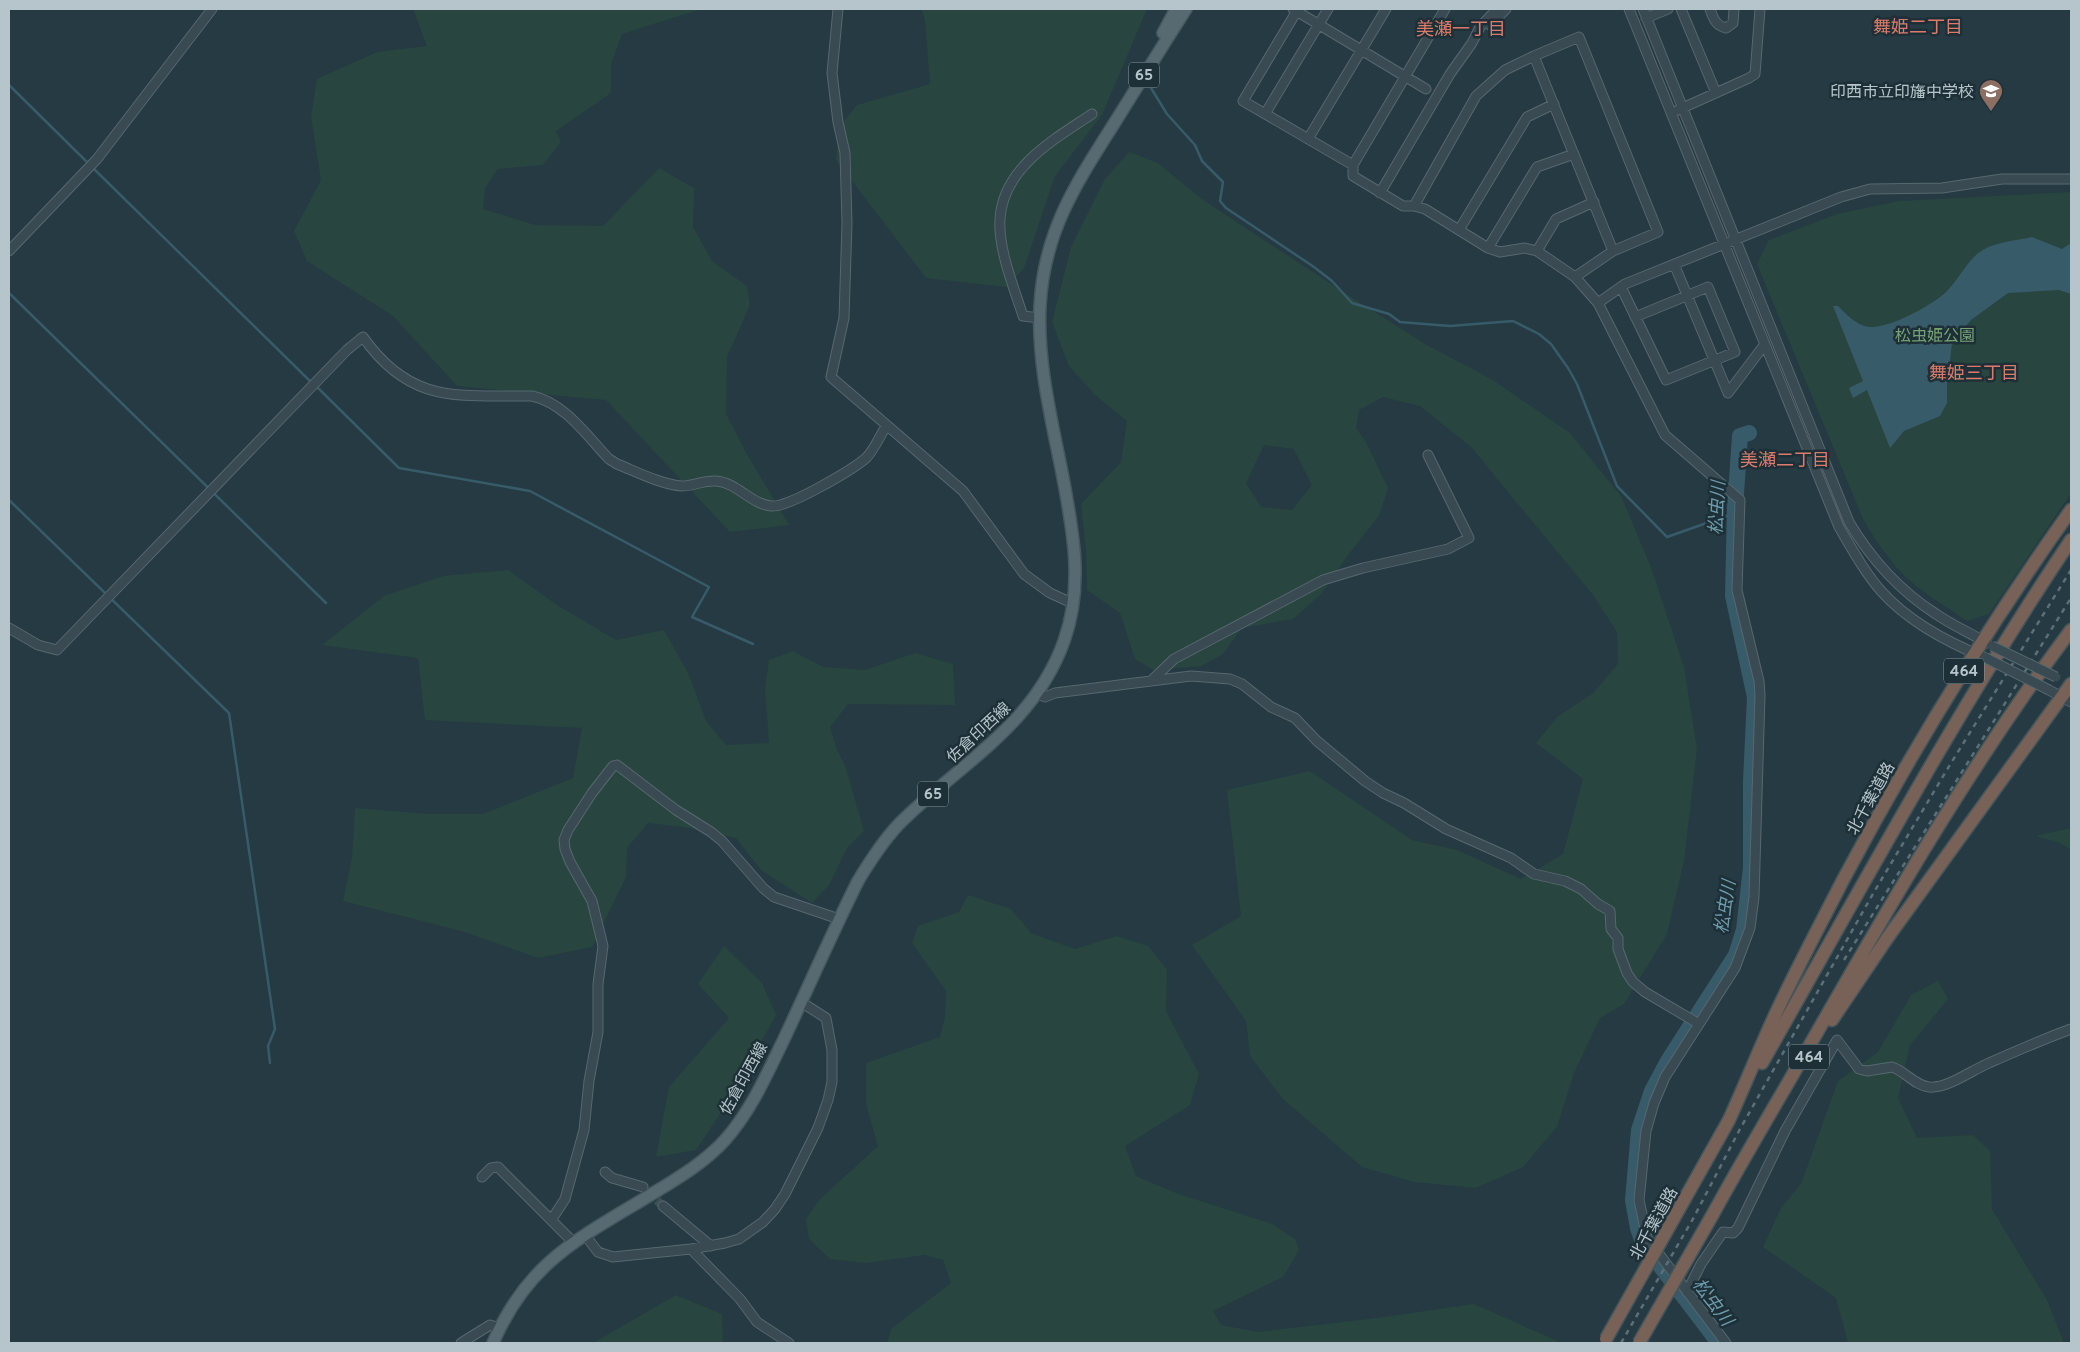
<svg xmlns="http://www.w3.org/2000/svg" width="2080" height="1352" viewBox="0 0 2080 1352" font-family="Overpass,'Noto Sans JP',sans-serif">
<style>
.green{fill:#28453f;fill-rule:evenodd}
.water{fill:#385b6a}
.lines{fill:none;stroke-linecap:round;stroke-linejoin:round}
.stream{stroke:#385b6a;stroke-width:2.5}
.river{stroke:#385b6a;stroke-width:16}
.minor-tunnel{stroke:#3b4f57;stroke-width:9;stroke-dasharray:9 4.5;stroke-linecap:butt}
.minor-casing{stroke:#57686f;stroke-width:11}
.major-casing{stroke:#46575e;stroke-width:14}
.highway-casing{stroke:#44555c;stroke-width:15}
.minor{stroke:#394a52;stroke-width:9}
.major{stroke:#576a72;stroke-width:11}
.highway{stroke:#786156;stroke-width:12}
.rail{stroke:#5b7079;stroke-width:2.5;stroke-dasharray:5 5;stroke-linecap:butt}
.minor-bridge-casing{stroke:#57686f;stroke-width:11;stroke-linecap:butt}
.highway-bridge-casing{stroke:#44555c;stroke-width:15;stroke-linecap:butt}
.minor-bridge{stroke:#394a52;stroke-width:9}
.highway-bridge{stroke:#786156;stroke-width:12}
.labels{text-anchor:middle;stroke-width:5;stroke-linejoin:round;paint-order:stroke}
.shield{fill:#1e3037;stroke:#88989f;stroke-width:1}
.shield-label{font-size:15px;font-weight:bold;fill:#b6c5cc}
.poi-label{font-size:16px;fill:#b6c5cc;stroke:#1e3037;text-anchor:end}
.park-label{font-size:16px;fill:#76a373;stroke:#1e3037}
.street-label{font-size:16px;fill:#b6c5cc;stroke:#1e3037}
.neighbourhood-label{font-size:18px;fill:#dc7b6b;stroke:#1e3037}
.water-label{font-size:18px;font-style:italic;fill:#6e9bac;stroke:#1e3037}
</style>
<rect width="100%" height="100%" fill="#253a42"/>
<!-- green -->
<path class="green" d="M413,9H701L622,34L611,65V93L556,131L561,142L543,165L498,169L485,188L483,209L535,225L603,226L659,168L694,188L693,227L712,261L747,286L750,305L727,357L726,414L748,456L789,525L730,532L606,400L457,386L393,316L307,261L294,231L321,180L311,117L317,79L377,52L427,46Z
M921,9H1147L1102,115L1055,176L1024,268L1007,287L926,278L836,160L838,129L857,105L930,84L925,19Z
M1129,152L1158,163L1203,200L1348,295L1425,344L1493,380L1570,433L1621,496L1651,567L1684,667L1697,749L1684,861L1667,934L1624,1004L1600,1018L1574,1073L1557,1127L1523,1167L1476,1188L1414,1182L1362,1167L1283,1099L1250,1056L1246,1021L1192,945L1241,916L1227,790L1310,771L1412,840L1457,850L1521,879L1563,854L1583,779L1536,743L1557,717L1592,694L1618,664L1617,632L1593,595L1471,447L1420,406L1383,397L1359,410L1356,428L1366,442L1388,488L1379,516L1348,555L1321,594L1293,619L1242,628L1223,654L1201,666L1153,670L1135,659L1120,613L1087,590L1086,550L1081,504L1121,462L1127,421L1095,395L1069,366L1052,322L1071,247L1105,179ZM1264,445L1294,449L1312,485L1292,510L1261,507L1246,483Z
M2071,192V493L1989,614L1967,621C1944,605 1917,590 1898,569C1885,554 1874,538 1864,521L1757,264L1769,240L1837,214L1899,201Z
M508,570L557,605L616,640L664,630L688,673L706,721L726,745L769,743L765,689L769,660L793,651L823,667L865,670L915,653L953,664L955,705L848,704L830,727L837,750L845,765L864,831L847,848L829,885L812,903L761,870L736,838L684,827L648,823L627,848L626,877L592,947L538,958L465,932L343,901L352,858L355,808L428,814H483L573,778L582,728L425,720L418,658L322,645L384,596L443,576Z
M2071,828V850L2060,843L2035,836Z
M968,895L1011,909L1031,933L1075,949L1117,936L1148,946L1167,970L1166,1011L1199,1074L1190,1105L1125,1146L1136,1176L1176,1193L1272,1224L1295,1239L1299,1250L1283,1277L1213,1311L1221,1325L1258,1332L1377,1318L1474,1304L1562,1343H887L892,1328L951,1283L943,1260L924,1255L866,1263L830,1259L809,1239L806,1219L819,1200L878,1146L866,1104V1063L940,1037L945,1017L946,991L912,943L918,926L959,912Z
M724,946L762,983L776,1015L726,1105L696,1150L656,1157L669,1087L729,1018L698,984Z
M1938,981L1948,999L1910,1045L1898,1098L1917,1138L1973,1135L1990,1151L1992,1209L2047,1300L2064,1343H1848L1836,1298L1763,1247L1781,1208L1801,1184L1838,1081L1878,1052L1911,995Z
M676,1295L722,1314L723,1343H593Z"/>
<!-- water -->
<path class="water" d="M2032,237L2062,249L2071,243V294L2059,290L2008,293L1971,320L1952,343L1947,386V403L1940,416L1904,431L1890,448L1867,390L1853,398L1849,388L1863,381L1833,306H1838C1847,315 1856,325 1869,327C1889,329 1935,304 1948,290C1958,279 1966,264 1977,254C1992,242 2014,241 2032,237Z"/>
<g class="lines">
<!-- stream -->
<path class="stream" d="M9,85L89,164
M1151,88L1167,114L1195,145L1202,161L1223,182L1220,201L1226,208L1314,267L1332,281L1352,303L1389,314L1400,322L1450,326L1513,321L1539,334L1551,344L1568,368L1577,384L1617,486L1667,537L1735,513
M93,168L312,383
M9,293L326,603
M316,386L399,468L530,491L709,587L692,617L753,644
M9,500L229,713L275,1029L268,1046L270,1063"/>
<!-- river -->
<path class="river" d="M1719,1343L1643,1243L1638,1228L1633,1200L1639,1130L1652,1091L1668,1061L1736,955L1744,930L1751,868V781L1755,697L1733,596L1735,508L1740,436L1749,433"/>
<!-- minor-tunnel -->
<path class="minor-tunnel" d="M647,1191L663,1206"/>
<!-- minor casing -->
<g class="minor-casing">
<path id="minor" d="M838,9L832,73L838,122L845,153L847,223L844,318L831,377L963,491L1024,574L1050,593L1074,604
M1293,9L1426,89
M1298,9L1243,101L1353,165
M1445,9L1353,165V176L1403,206H1414L1425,209L1488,248L1500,252L1525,248L1537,251L1575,277L1598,303L1665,435L1740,500L1737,590L1759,681L1760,695L1754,897L1750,928L1735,968L1665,1077L1654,1103L1646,1131L1639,1200L1647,1238L1726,1343
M1629,9L1839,527C1852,549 1865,573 1882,592C1909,622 1949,643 1986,658
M1643,9L1849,522C1871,559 1900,591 1936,614C1952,625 1970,633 1987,643
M1681,9L1716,93
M1710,9C1713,18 1716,26 1726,28L1733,23L1734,9
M1646,18L1668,9
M1490,25L1506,9
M1534,56L1613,251
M1678,110L1749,78L1755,74L1760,9
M1265,114L1328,9
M1308,139L1386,9
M1380,193L1450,74L1472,43L1480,27L1497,9
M1414,206L1476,96L1505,70L1534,56L1579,37L1658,232L1613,251L1575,277
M1459,230L1527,117L1554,104
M1488,248L1537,167L1574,154
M9,251L97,159L212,9
M1537,251L1556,219L1594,202
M1674,264L1728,393
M1621,287L1666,380L1735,352L1708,287L1635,317
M1598,303L1625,284L1841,197L1870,189L1942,188L2002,179H2071
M1040,318L1023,316C1014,288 998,249 1000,219C1003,168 1053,140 1092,114
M1728,393L1765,344
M9,628L38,645L57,650L347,350L363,337C411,405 458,395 532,396C565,403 587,436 609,459L617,464C635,471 662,485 682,486C693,486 704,480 716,481C736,482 751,504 771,506C788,508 852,470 866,458C874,450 880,436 886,426
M1152,680L1174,659L1323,580L1363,568L1448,549L1469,538L1428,455
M2049,690L2071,702
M1038,694L1045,697L1055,693L1191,676L1230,679L1242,684L1271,707L1295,718L1317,741L1365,781L1383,793L1404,803L1446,829L1511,858L1534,874L1565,881L1581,889L1598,904L1610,911L1611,929L1618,938V949L1627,973L1633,982L1645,992L1699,1024
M605,1172L612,1178L643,1187
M482,1177L491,1168L498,1167L573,1242
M663,1206L711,1246
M552,1219L565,1199L584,1130L589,1081L598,1032V984L603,946L592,901L570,862L565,849L564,840L568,830L592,793L613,766L617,765L676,810L711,832L722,841L763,888L774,897L839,919
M585,1235L598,1252L613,1257L691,1249L725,1243L739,1239L763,1222L775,1209L785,1194L818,1128L828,1100L832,1082V1050L826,1018L801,1002
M691,1249L740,1299L757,1322L789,1343
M1687,1292L1701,1264L1723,1232L1733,1233L1738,1228L1785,1131L1837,1040L1859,1069L1867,1071L1892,1067C1905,1071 1914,1085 1929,1087C1947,1089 1972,1070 1989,1063C2016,1051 2044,1039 2071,1029
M461,1343L490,1325L500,1328"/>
</g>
<!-- major casing -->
<g class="major-casing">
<path id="major" d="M1163,33L1176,9
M493,1343C528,1261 580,1238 652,1194C678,1178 704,1163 725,1140C751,1111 767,1074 784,1039C809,986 832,933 858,881C870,861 883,841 899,824C959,764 1034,726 1064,641C1083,588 1074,537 1064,483C1053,425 1037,365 1040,306C1044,229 1078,181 1117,119C1140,82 1163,45 1186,9"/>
</g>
<!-- highway casing -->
<g class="highway-casing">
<path id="highway" d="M1832,1020L1888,937L2071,684
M1762,1063C1862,887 1958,708 2071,540
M1729,1120C1745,1085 1759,1050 1775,1015C1796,970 1820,925 1843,880C1911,752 1987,628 2071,510
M1713,1214C1742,1161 1773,1109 1803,1057C1886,911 1970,765 2071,630"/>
</g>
<!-- minor -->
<use href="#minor" class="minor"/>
<!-- major -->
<use href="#major" class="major"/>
<!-- highway -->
<use href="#highway" class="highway"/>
<!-- rail -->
<path class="rail" d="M1844,960L2071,598
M1621,1343L1694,1217L1740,1129L1874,892L1951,763L2071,570"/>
<!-- minor-bridge casing -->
<g class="minor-bridge-casing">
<path id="minor-bridge" d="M1992,646L2056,677
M1986,658L2049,690"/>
</g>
<!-- highway-bridge casing -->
<g class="highway-bridge-casing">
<path id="highway-bridge" d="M1606,1339L1729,1120
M1639,1343L1713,1214"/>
</g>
<!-- minor-bridge -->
<use href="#minor-bridge" class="minor-bridge"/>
<!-- highway-bridge -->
<use href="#highway-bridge" class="highway-bridge"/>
</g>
<!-- icons -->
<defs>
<g id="school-pin" transform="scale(1.25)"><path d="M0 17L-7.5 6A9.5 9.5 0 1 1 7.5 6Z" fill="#8d6e63" stroke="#1e3037"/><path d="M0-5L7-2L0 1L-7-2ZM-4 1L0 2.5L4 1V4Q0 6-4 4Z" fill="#fff"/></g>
</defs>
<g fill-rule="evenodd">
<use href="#school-pin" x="1991" y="91"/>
</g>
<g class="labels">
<!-- shield labels -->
<g class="shield">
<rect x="1129" y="62.5" width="30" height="25" rx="4"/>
<rect x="1944" y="658.5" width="40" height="25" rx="4"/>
<rect x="918" y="781.5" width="30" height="25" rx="4"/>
<rect x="1789" y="1044.5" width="40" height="25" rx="4"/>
</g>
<g class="shield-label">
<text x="1144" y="80">65</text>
<text x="1964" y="676">464</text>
<text x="933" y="799">65</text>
<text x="1809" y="1062">464</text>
</g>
<!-- poi labels -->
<g class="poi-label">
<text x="1974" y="97">印西市立印旛中学校</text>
</g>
<!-- park labels -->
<g class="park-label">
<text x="1935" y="341">松虫姫公園</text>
</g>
<!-- street labels -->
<g class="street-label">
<text transform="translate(978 732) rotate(-43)" y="6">佐倉印西線</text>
<text transform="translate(1870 798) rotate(-61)" y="6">北千葉道路</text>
<text transform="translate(743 1078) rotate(-61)" y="6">佐倉印西線</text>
<text transform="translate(1653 1223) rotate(-61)" y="6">北千葉道路</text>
</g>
<!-- neighbourhood labels -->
<g class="neighbourhood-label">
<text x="1918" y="33">舞姫二丁目</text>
<text x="1461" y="35">美瀬一丁目</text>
<text x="1974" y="379">舞姫三丁目</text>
<text x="1785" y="466">美瀬二丁目</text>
</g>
<!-- water labels -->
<g class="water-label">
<text transform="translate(1717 508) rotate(-87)" y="6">松虫川</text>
<text transform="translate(1725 907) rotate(-81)" y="6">松虫川</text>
<text transform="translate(1713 1302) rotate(53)" y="6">松虫川</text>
</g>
</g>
<!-- border -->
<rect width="2080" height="1352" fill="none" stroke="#b6c5cc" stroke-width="20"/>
</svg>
